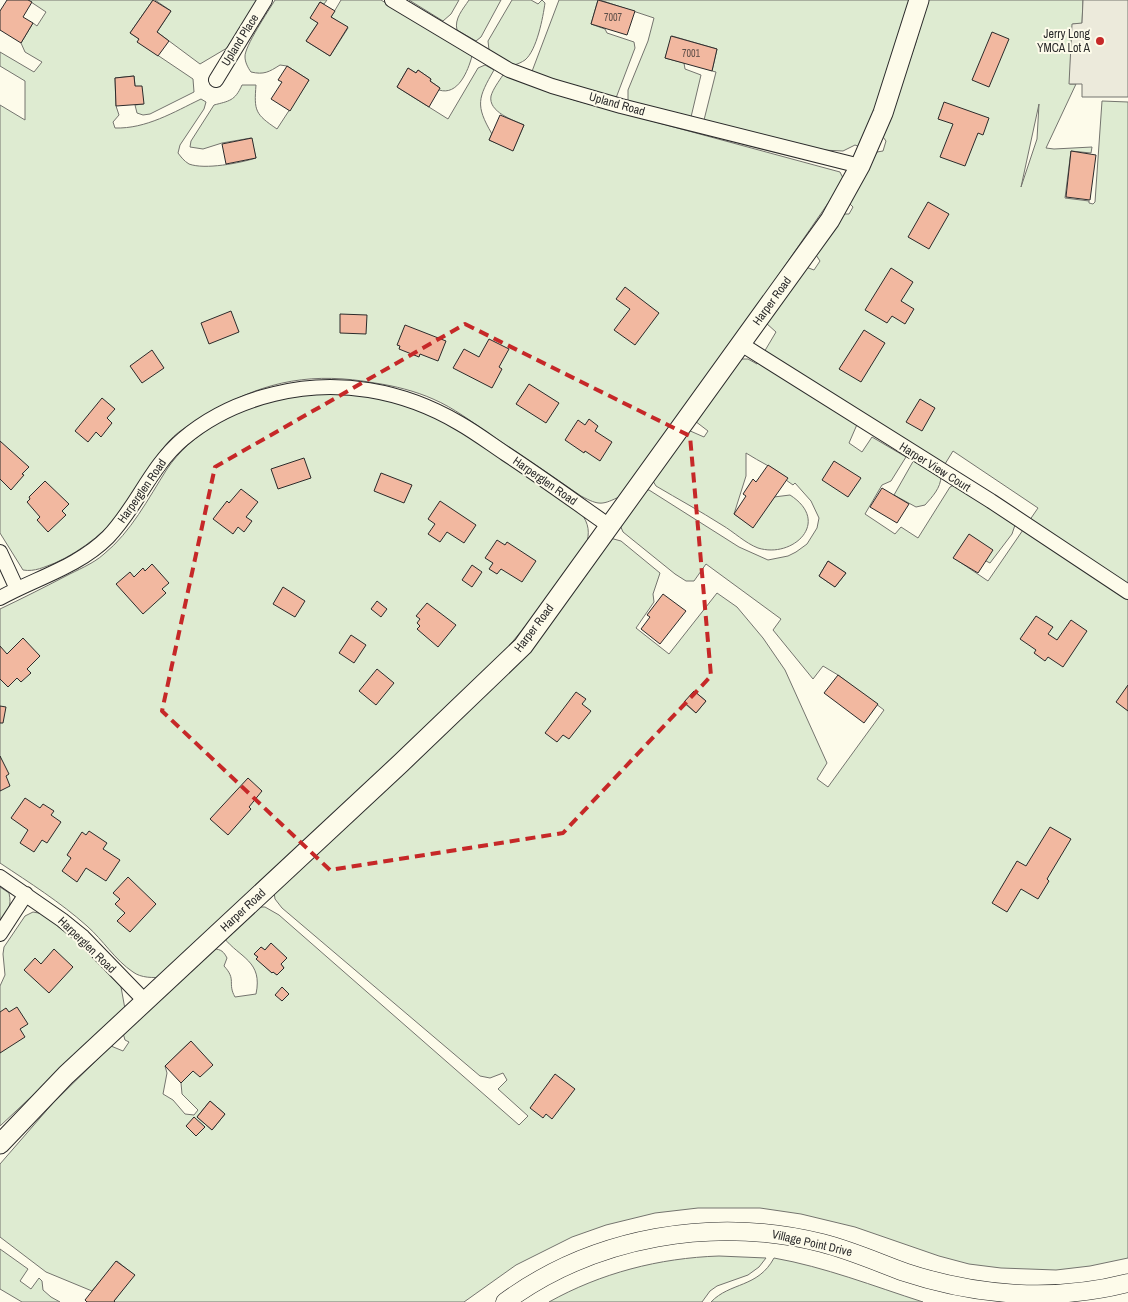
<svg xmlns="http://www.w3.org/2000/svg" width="1128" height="1302" viewBox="0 0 1128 1302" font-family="'Archivo Narrow',sans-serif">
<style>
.green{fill:#deebd1;stroke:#74746e;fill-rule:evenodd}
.parking{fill:#eceadb;stroke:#74746e}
.building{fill:#f2b8a0;stroke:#2b2b2b}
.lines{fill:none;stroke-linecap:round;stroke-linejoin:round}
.minor-casing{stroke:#2b2b2b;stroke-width:16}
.tertiary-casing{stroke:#2b2b2b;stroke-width:19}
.secondary-casing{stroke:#2b2b2b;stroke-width:21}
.minor{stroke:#fdfbea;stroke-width:14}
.tertiary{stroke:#fdfbea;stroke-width:18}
.secondary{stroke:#fdfbea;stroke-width:19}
.marked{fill:none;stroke:#c62828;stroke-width:4;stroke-dasharray:10 6;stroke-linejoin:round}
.poi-dot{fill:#c62828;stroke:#fdfbea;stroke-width:2}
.labels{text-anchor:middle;stroke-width:4;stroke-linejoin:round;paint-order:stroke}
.number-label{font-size:10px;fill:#5d4e48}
.poi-label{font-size:12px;fill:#2b2b2b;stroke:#fdfbea;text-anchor:end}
.street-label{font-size:12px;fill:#2b2b2b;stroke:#fdfbea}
</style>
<rect width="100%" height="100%" fill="#fdfbea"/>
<!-- green -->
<path class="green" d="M28,0H153L130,33L139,39L138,42L193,79L194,92L150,114L143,115L137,113L135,105L143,104L135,86L134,76L115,78L116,106L119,115L113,122L115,128C146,129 174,112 201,99L206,102L204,109L180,145L178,153C181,157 184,161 189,164C205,170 240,163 256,158L251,138L222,143L203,149L190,147L191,141L214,105C229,101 235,101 242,85H256C254,111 255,114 277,129L309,80L287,66L280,65C269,72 264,75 251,72C248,68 245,62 245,57C244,47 269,10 275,0H327L324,4L320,2L311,18L318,23L306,41L330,56L348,28L331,17L341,0H381L472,56C468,71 458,96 439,90L440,88L430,81L431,79L418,70L416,73L408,68L397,87L448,119L478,68L485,65L494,70C478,98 475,105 492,134L489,140L513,150L524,125C513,120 488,112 491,96C493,89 499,81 503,75L574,100L840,172L844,180L753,312L621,496C602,505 600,506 581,496C551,475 521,455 491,435C472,422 454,408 433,399C415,391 395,386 375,383C314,372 267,380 213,411C198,420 181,428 169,441C152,460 141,483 127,504C111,528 82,551 55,563C44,567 35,572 23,570L0,533V105L25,120V81L0,66V52L34,72L42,62L25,52L21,43L33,23L37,26L46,12Z
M155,0H258L227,48L200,64L157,32L171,11Z
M409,0H459L451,14L443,21Z
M469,0H501L481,37L476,41L457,30C454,19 463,9 469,0Z
M512,0H531L538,4L542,0L545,3C543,17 537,50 525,60C522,62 518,64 514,65L489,50L488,41Z
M559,0H598L591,24L605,29L607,33L634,42L635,48L616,98L531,74Z
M600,0H910L880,100L860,147L855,145L843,151L822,150L704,120L716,72L712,71L717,49L672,36L665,58L684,63L685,69L701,75L691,117L628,101V90L648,41L654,18Z
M927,0H1083L1082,24H1073L1070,84H1076L1046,148L1054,149L1092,147L1091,153L1071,151L1065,198L1089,201V203L1093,204L1095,202L1102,101L1128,102V1258L1090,1266L1056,1270L1001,1268L969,1264L939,1256L855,1227L801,1214L760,1208H698L655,1213L606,1225L572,1237L516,1265L464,1302H115L114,1301L134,1275L117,1261L92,1291L46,1272L0,1237V1164L53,1103L111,1046L123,1051L129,1042L125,1040L123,1033L214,949C221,949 224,952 227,958L224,966C237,980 227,983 235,997L256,994C263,961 240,958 224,938L259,907H265L279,915L519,1125L528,1116L498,1089L507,1080L503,1073L490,1078L480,1076L282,908L275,899L274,892L487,693L610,538L621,541L660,573L653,594L654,602L636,628L669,654L717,593L737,607L763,638L785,670L827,763L817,779L828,787L884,710L838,675L823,666L813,679L773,630L781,619L706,564L694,581H686L675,574L623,532L620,525L645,490H649L739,547L768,560L788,556L796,552L807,544L817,528L819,518L811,501L795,483L793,485L786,480L787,478C774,468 760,462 746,453V476L734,514L753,527L774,497L790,495C832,522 793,559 758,548C745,543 734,532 722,525C700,511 678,499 656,486L653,481L688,430L704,437L708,431L695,421L739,359H748L757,364L776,332L766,323L806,267L814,270L820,261L816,255L843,214H849L853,207L849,203L877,152L883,151L886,141L883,137L916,42ZM1039,104L1037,139L1021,187ZM862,413L945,464L953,451L1038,508L988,581L954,558L986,561L990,563L1012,534L1015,525L954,485L950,487L918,538L901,527L895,534L865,514L882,485L891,481L906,457L872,437L862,452L849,443ZM828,561L846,573L835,587L819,576ZM694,691L706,701L696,713L684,703ZM271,943L281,964L284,968L277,975L273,972L272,973L257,959L258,957L254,954L261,947L265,950ZM191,1041L193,1071L181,1083L182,1094L198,1110L194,1115L185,1114L173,1100L163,1094L167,1073L165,1066ZM210,1101L225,1114L212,1130L197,1117Z
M345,392L374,397L411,406L456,426L581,513C589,524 590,532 586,546L540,608L500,657L163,977C153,978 141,978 133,972C115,960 103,940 87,926C60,902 30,883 0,863V609C21,599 43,588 64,577C77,570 93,564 104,554C131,532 148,499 167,469C190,435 231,412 269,401C294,394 320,394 345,392Z
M915,458L941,476C941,488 932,497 925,505L916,507L894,495Z
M0,887L9,893C12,907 8,910 0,921Z
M33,912L44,914L82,944L121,987L125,1009L0,1126V986L5,975L3,954L4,947L25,916Z
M0,1249L28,1269L20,1281L31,1289L39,1278L42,1281L43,1290L51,1297L60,1302H22L0,1289Z
M719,1256L766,1258L759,1267L748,1275L717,1286L710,1291L702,1302H549C601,1273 659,1258 719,1256Z
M774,1258C825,1267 873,1286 923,1302H711C730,1282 758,1288 774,1258Z"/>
<!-- parking -->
<path class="parking" d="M1083,0H1128V97H1082V84H1069L1072,24L1082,23Z"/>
<!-- building -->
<path class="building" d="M7,0H28L32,2L23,17L33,23L21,43L0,30V11Z
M153,0L171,11L157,32L169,41L158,56L137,42L139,39L130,33Z
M598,0L635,11L627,35L591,24Z
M320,2L335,11L331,17L348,27L330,56L306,41L318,23L310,18Z
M992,32L1009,39L989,87L972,80Z
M671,36L717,49L712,71L665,58Z
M287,66L309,80L290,111L271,99L282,82L278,80Z
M408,68L416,73L418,70L431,79L430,81L440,88L429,107L397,87Z
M134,76L135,86H142L144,104L116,106L115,78Z
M944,102L989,118L983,135L978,133L965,166L940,157L953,124L938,119Z
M500,115L524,125L513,151L489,140Z
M252,138L256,158L226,164L222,144Z
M1071,151L1096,155L1090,200L1066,197Z
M928,202L949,214L929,249L908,237Z
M891,268L913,282L901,301L914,309L905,324L892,316L887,323L865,310Z
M625,287L659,313L635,345L614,330L630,309L616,299Z
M231,311L239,332L209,344L201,323Z
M340,314L367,315L366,334L340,333Z
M405,325L446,341L438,361L420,354L419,357L399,349L400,346L397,345Z
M864,330L885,343L861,382L839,369Z
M489,339L509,349L499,367L502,369L492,388L453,368L464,349L479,357Z
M152,350L164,368L142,383L130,366Z
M529,384L559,403L546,423L516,404Z
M102,398L115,409L107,418L112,423L101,437L96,432L88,442L75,431Z
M920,399L935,408L922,431L906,422Z
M589,419L598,426L595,431L612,442L600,461L585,451L584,453L565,440L578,420L585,425Z
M0,441L29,467L22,474L24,475L11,490L0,479Z
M304,458L311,478L278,489L271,469Z
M834,461L861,478L848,497L822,480Z
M768,465L788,478L753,528L734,514L746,496L743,494L753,479L756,482Z
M381,473L412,485L404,503L374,491Z
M45,481L69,504L62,511L66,515L48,532L37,520L40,517L27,502L30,499L29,497Z
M882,488L909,504L897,523L870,507Z
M241,489L258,502L246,517L252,521L244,532L238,527L233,534L213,519L227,501L229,503Z
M440,501L476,525L464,543L447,532L440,542L428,534L435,524L428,519Z
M969,534L993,550L978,573L953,558Z
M497,540L505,545L507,542L536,561L522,582L501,569L497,574L489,569L493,563L485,558Z
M828,561L846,573L835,587L819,576Z
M152,564L169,583L162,589L166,593L143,614L116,584L130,572L134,577L143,568L145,571Z
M472,565L482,572L472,587L462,580Z
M283,587L305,601L295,617L273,604Z
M663,594L686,611L660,644L641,629L650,617L647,615Z
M377,601L387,609L381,617L371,609Z
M427,603L456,625L438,647L417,629L420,626L417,623L420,619L416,616Z
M1036,616L1053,627L1048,634L1057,640L1071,620L1087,631L1063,667L1048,657L1045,661L1034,653L1036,650L1020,639Z
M351,635L366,645L354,663L339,653Z
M23,638L40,656L27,669L31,673L21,682L17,678L8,687L0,679V646L7,654Z
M377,669L394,683L376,705L359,691Z
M838,675L878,704L864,723L824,693Z
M1128,685V711L1116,702Z
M694,691L706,701L696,713L684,702Z
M576,692L586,699L582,704L591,711L569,739L563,735L557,742L545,733Z
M0,706L6,707L3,723H0Z
M0,756L9,774L6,776L10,786L0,791Z
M248,778L262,791L249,807L251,809L228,835L210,819Z
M25,798L40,808L43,804L54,811L51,815L61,822L47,843L42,840L34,852L20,843L28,830L11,818Z
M1050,827L1071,839L1047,879L1049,881L1038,899L1021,889L1007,912L992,903L1017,861L1026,866Z
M89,831L107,843L103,849L120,860L106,881L86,868L77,882L62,871L71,858L67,855L82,832L86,835Z
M128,877L156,904L130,932L117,921L125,913L115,904L120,899L113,893Z
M271,943L287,958L281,964L284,968L277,975L273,972L272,973L256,959L258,957L254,954L261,947L265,950Z
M54,949L73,967L49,993L24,970L35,958L41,964Z
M282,987L289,994L282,1001L275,995Z
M17,1007L28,1024L20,1029L25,1037L0,1053V1012L6,1008L9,1012Z
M191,1041L213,1065L200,1077L193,1071L181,1083L165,1066Z
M555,1074L575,1089L552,1119L546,1114L543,1118L530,1108Z
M210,1101L225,1114L212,1130L197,1117Z
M194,1117L205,1127L196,1136L186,1126Z
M116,1261L135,1275L114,1301L115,1302H87L85,1300Z"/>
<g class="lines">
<!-- minor casing -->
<g class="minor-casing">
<path id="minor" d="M392,0L509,70L552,86L621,106L860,166
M216,80L265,0
M741,344L991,501L1128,592
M0,552L17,589
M0,598C36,578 78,567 108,537C137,507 150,467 183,439C209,417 241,402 274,394C337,378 403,390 459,423C475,432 491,444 506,454C541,477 574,501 608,525
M0,877L62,920L83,937L145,1001
M0,934L26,894"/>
</g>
<!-- tertiary casing -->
<g class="tertiary-casing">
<path id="tertiary" d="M505,1302C595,1236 714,1216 822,1243C850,1250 877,1262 904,1272C976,1296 1054,1302 1128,1283"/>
</g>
<!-- secondary casing -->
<g class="secondary-casing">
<path id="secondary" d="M0,1144L66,1075L401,763L523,646L830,220L860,166L883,113L919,0"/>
</g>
<!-- minor -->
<use href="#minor" class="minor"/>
<!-- tertiary -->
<use href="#tertiary" class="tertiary"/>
<!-- secondary -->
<use href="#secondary" class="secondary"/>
</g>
<!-- marked area -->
<path class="marked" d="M465,324L690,436L711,676L563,833L330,870L162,711L215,467Z"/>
<!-- markers -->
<circle class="poi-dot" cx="1100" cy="41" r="5"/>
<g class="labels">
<!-- number labels -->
<g class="number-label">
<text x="613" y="21">7007</text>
<text x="691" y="57">7001</text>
</g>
<!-- poi labels -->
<g class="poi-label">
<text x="1090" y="38">Jerry Long<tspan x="1090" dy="14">YMCA Lot A</tspan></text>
</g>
<!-- street labels -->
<g class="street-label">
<text transform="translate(240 40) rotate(-58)" y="4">Upland Place</text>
<text transform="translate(617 104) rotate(16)" y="4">Upland Road</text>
<text transform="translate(772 301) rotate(-54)" y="4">Harper Road</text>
<text transform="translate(935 467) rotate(32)" y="4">Harper View Court</text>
<text transform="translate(545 481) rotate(35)" y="4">Harperglen Road</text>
<text transform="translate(142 491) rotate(-55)" y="4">Harperglen Road</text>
<text transform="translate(534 628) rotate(-53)" y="4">Harper Road</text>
<text transform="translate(243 910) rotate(-43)" y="4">Harper Road</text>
<text transform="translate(87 945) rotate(44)" y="4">Harperglen Road</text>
<text transform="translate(812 1243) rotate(13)" y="4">Village Point Drive</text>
</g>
</g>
</svg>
